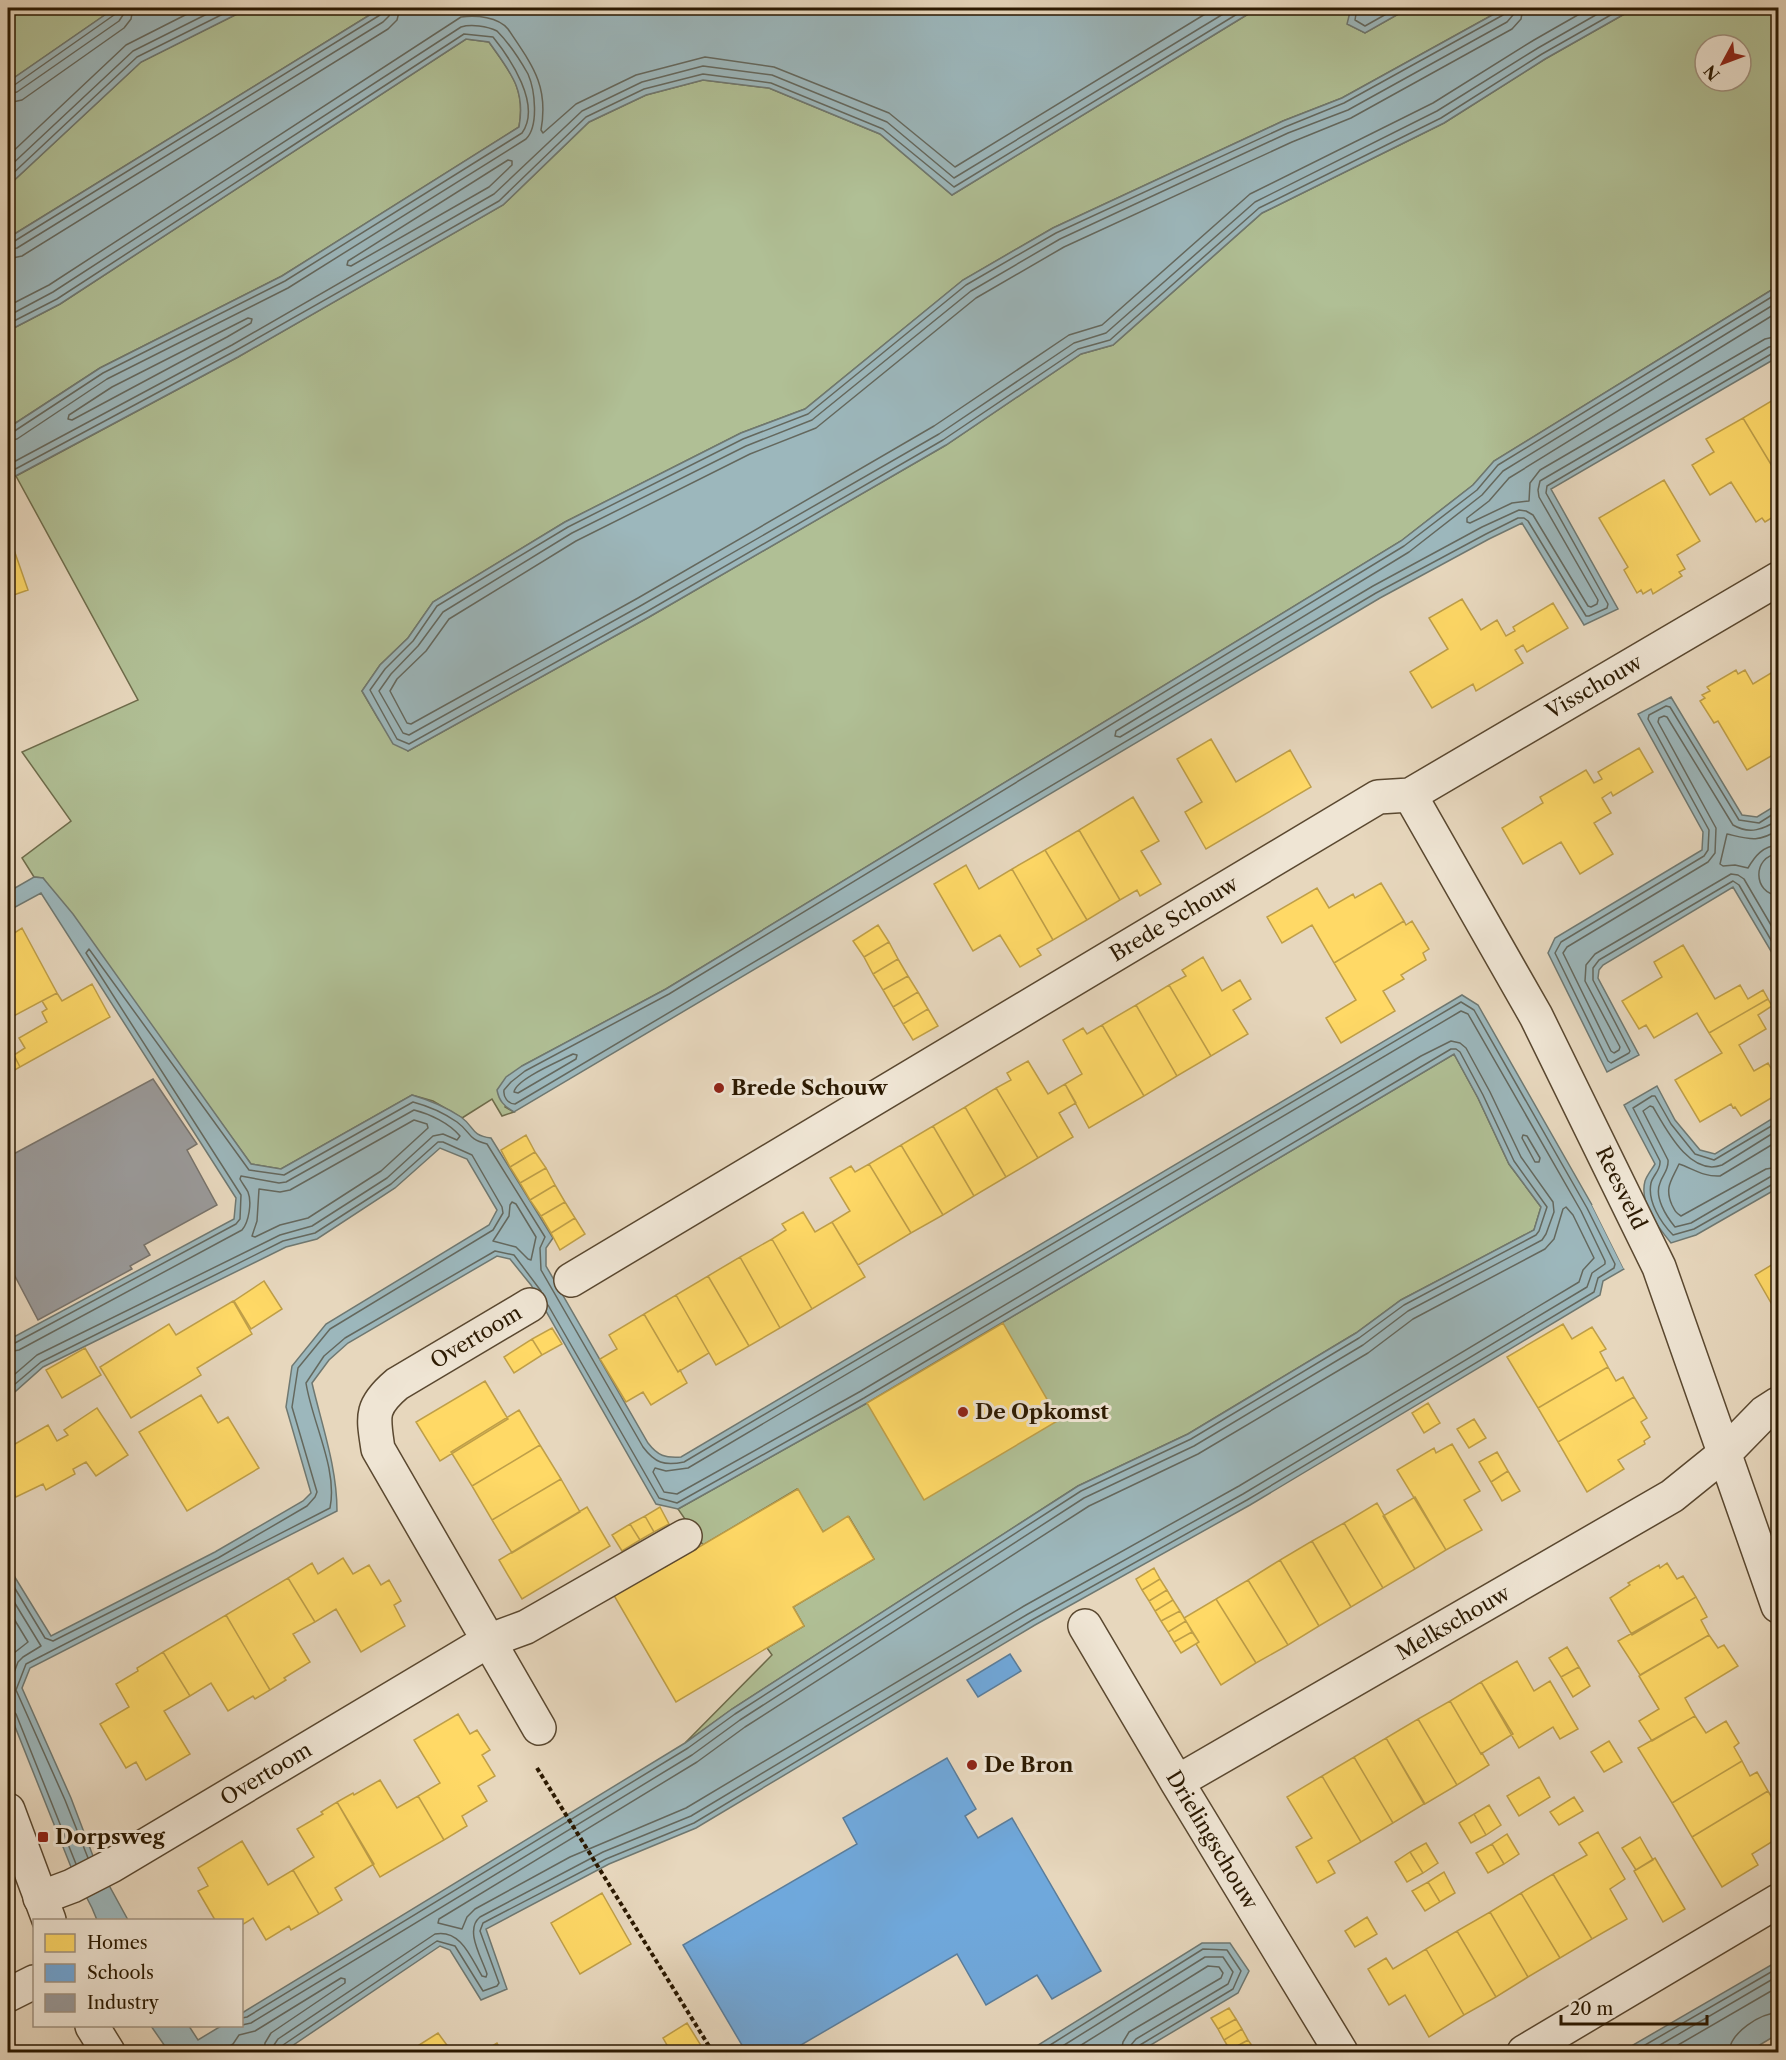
<svg xmlns="http://www.w3.org/2000/svg" width="1786" height="2060" viewBox="0 0 1786 2060" font-family="'Libre Caslon Text',serif">
<style>
.green{fill:#b0bf95;stroke:#6e6c4b;stroke-width:1.5;fill-rule:evenodd}
.water{fill:#9cb7bc;stroke:#6f7871;stroke-width:1.5}
.pier{fill:#e7d7bd}
.homes{fill:#ffd966;stroke:#bf9f48;stroke-width:1.5}
.schools{fill:#6fa8dc;stroke:#5b7d9a;stroke-width:1.5}
.industry{fill:#999;stroke:#78736b;stroke-width:1.5}
.lines{fill:none;stroke-linecap:round;stroke-linejoin:round}
.shore{stroke:#64685e;stroke-width:1.5}
.minor-casing{stroke:#5a4830;stroke-width:36}
.tertiary-casing{stroke:#5a4830;stroke-width:36}
.path{stroke:#2b1901;stroke-width:4;stroke-dasharray:4.5 3;stroke-linecap:butt}
.minor{stroke:#efe5d4;stroke-width:33}
.tertiary{stroke:#efe5d4;stroke-width:33}
.poi-dot{fill:#8f2418;stroke:#efe5d4;stroke-width:2}
.labels{text-anchor:middle;stroke-width:6;stroke-linejoin:round;paint-order:stroke}
.street-label{font-size:21px;fill:#2b1901;stroke:#efe5d4}
.poi-label{font-size:21px;font-weight:bold;fill:#2b1901;stroke:#efe5d4;text-anchor:start}
</style>
<rect width="100%" height="100%" fill="#e7d7bd"/>
<filter id="stains"><feTurbulence type="fractalNoise" baseFrequency=".00333" numOctaves="4"/><feColorMatrix values="0 0 0 0 .2 0 0 0 0 .09 0 0 0 0 .02 0 0 0 .5 -.17"/></filter>
<radialGradient id="worn" r=".72"><stop offset=".6" stop-color="#630" stop-opacity="0"/><stop offset="1" stop-color="#630" stop-opacity=".3"/></radialGradient>
<!-- green -->
<path class="green" d="M28,8H115L8,82V19Z
M249,8H381L8,238V186L141,62Z
M1258,8H1351L1348,24L1365,33L1409,8H1505L1342,98L1283,121L1053,228L963,280L805,409L741,433L565,522L433,602L408,638L380,665L362,691L379,720L408,751L649,617L946,445L1081,354L1113,345L1262,213L1444,123L1545,59L1635,8H1778V286L1494,461L1473,485L1401,541L666,989L522,1066L505,1107L514,1112L502,1116L492,1099L462,1118L433,1101L412,1095L281,1169L251,1164L43,878L34,877L22,858L71,821L22,752L138,700L16,476L238,357L503,205L589,122L646,95L703,80L769,88L880,134L952,195ZM1705,45H1741V81H1705Z
M466,39L489,42C510,72 526,88 519,127L282,276L100,368L8,428V331L60,304Z
M1454,1054L1478,1098L1509,1164L1541,1207L1534,1230L1401,1300L1356,1333L1188,1434L1078,1486L732,1709L685,1743L772,1655L767,1648L804,1626L793,1607L874,1559L849,1517L823,1532L797,1489L703,1545L678,1509L867,1403Z"/>
<!-- water -->
<path class="water" d="M115,8H249L141,62L8,186V82Z
M381,8H1258L952,195L880,134L769,88L703,80L646,95L589,122L503,205L238,357L8,480V428L100,368L282,276L519,127C526,89 510,72 489,42L466,39L60,304L8,331V238Z
M1351,8H1409L1365,33L1347,24Z
M1505,8H1635L1545,59L1444,123L1262,213L1113,345L1081,354L946,445L649,617L408,751L393,744L362,691L380,665L408,638L433,602L565,522L741,433L805,409L963,280L1053,228L1283,121L1342,98Z
M1778,286V357L1551,489L1618,609L1584,625L1522,523L1489,539L1380,598L514,1112C504,1106 499,1101 497,1090L506,1077L522,1066L666,989L1401,541L1473,485L1494,461Z
M1671,697L1742,815L1757,817L1778,804V866L1771,873L1778,886V963L1733,887L1603,965L1599,970L1598,978L1639,1055L1607,1072L1548,953L1555,938L1702,850L1703,832L1638,714Z
M34,877L43,878L73,914L251,1164L281,1169L412,1095C429,1100 446,1107 461,1117C475,1127 470,1135 491,1138L553,1238L546,1248V1266L648,1443C658,1456 665,1458 681,1457L1462,995L1478,1005L1592,1205L1624,1269L1603,1281L1600,1295L1250,1505L1035,1625L696,1828L609,1864L486,1929L507,1989L481,2000L450,1950L440,1946L283,2052H169L151,2026H189L198,2040L221,2026H242V2013L685,1743L732,1709L1078,1486L1188,1434L1356,1333L1401,1300L1534,1230L1541,1207L1509,1164L1478,1098L1454,1054L867,1403L678,1509L656,1504L531,1285L510,1259L497,1256L348,1343L329,1360L312,1383C322,1426 337,1467 337,1511L30,1668L22,1688L71,1798L93,1856L128,1920H97L92,1908L71,1867L8,1709V1566L51,1636L215,1552L303,1501L311,1493L286,1407L292,1366L326,1324L489,1225L497,1210L467,1159L440,1148L395,1188L317,1239L286,1247L43,1367L8,1398V1338H12L234,1219L236,1198L41,893L8,911V892Z
M1657,1086L1675,1120L1700,1150L1715,1154L1778,1115V1188L1696,1235L1671,1243C1658,1227 1639,1203 1645,1181C1647,1175 1652,1169 1655,1164L1624,1105Z
M1202,1943H1230L1249,1971L1238,1993L1139,2052H1027Z
M1778,1961V2034L1748,2052H1621Z"/>
<!-- pier -->
<path class="pier" d="M1595,1204L1627,1267L1624,1269L1592,1205Z"/>
<!-- homes -->
<path class="homes" d="M1778,397V476L1743,418Z
M1743,418L1778,476V514L1765,522L1762,518L1756,522L1731,482L1710,495L1692,465L1714,452L1706,439Z
M1664,480L1700,541L1677,555L1685,569L1679,572L1682,576L1653,594L1651,589L1643,594L1641,590L1637,593L1624,570L1628,567L1599,518Z
M13,547L28,590L8,597V549Z
M1462,599L1481,630L1497,620L1506,636L1515,631L1513,627L1553,603L1568,628L1527,652L1523,645L1515,650L1523,663L1476,691L1473,684L1432,708L1410,672L1448,649L1429,618Z
M1736,670L1738,674L1745,670L1753,684L1776,670L1778,674V752L1747,770L1718,721L1714,723L1700,701L1705,698L1702,695L1710,691L1707,687Z
M1211,739L1236,782L1290,750L1311,787L1206,849L1185,812L1202,802L1177,759Z
M1639,748L1653,772L1613,796L1611,792L1602,798L1611,813L1594,823L1613,854L1580,874L1561,842L1523,864L1502,828L1543,803L1540,797L1586,770L1594,783L1602,779L1598,772Z
M1133,797L1159,841L1141,851L1161,884L1140,896L1137,890L1120,900L1079,830Z
M1079,830L1120,900L1087,920L1045,850Z
M1045,850L1087,920L1053,940L1012,869Z
M966,865L979,889L1012,869L1053,940L1037,949L1041,955L1020,967L1000,935L973,951L934,884Z
M1381,883L1404,921L1334,963L1312,925L1282,943L1267,917L1317,888L1329,908L1353,894L1355,898Z
M1404,921L1406,925L1412,921L1429,949L1423,953L1426,960L1401,975L1404,979L1383,991L1395,1011L1341,1043L1326,1018L1356,1000L1334,963Z
M878,925L889,942L864,957L853,941Z
M22,928L57,993L8,1019V937Z
M889,942L898,959L873,974L864,957Z
M1683,945L1715,999L1740,985L1748,999L1763,990L1768,999L1709,1033L1697,1013L1654,1038L1646,1025L1639,1029L1622,1001L1662,977L1654,962Z
M1203,957L1222,991L1240,980L1251,999L1233,1010L1248,1034L1211,1056L1169,985L1186,976L1182,970Z
M898,959L908,976L883,990L873,974Z
M908,976L918,992L893,1007L883,990Z
M92,984L110,1017L20,1067L14,1055L25,1048L19,1038L47,1022L42,1012L47,1009L42,1001L57,993L62,1001Z
M1169,985L1211,1056L1177,1076L1136,1005Z
M918,992L928,1009L903,1024L893,1007Z
M1768,999L1772,1006L1758,1015L1766,1029L1739,1045L1754,1071L1768,1063L1778,1081V1094L1741,1116L1735,1107L1733,1108L1731,1104L1700,1122L1675,1080L1722,1053L1709,1033Z
M1136,1005L1177,1076L1144,1096L1102,1025Z
M928,1009L938,1026L913,1040L903,1024Z
M1102,1025L1144,1096L1089,1128L1065,1084L1082,1074L1063,1040L1083,1028L1087,1034Z
M8,1044L20,1067L8,1074Z
M1028,1061L1048,1094L1065,1084L1076,1103L1059,1113L1073,1137L1038,1158L996,1088L1011,1080L1007,1073Z
M996,1088L1038,1158L1006,1177L965,1107Z
M965,1107L1006,1177L974,1196L933,1126Z
M933,1126L974,1196L943,1215L901,1145Z
M526,1135L535,1152L510,1167L501,1150Z
M901,1145L943,1215L911,1233L869,1164Z
M535,1152L546,1168L520,1183L510,1167Z
M869,1164L911,1233L858,1265L832,1222L850,1211L830,1178L851,1166L855,1172Z
M546,1168L555,1185L530,1200L520,1183Z
M555,1185L565,1202L541,1216L530,1200Z
M565,1202L575,1218L551,1233L541,1216Z
M803,1212L815,1232L832,1222L865,1277L812,1309L772,1239L786,1230L782,1224Z
M575,1218L585,1234L560,1250L551,1233Z
M772,1239L812,1309L780,1328L740,1257Z
M740,1257L780,1328L749,1346L708,1276Z
M1778,1261V1315L1755,1275Z
M708,1276L749,1346L716,1365L676,1295Z
M264,1281L282,1309L251,1329L234,1301Z
M676,1295L709,1353L678,1372L644,1314Z
M233,1301L252,1334L197,1368L201,1375L131,1418L100,1367L169,1324L176,1335Z
M644,1314L678,1372L680,1370L687,1383L651,1405L643,1392L626,1402L600,1359L617,1349L609,1335Z
M1003,1323L1059,1420L924,1500L867,1403Z
M1563,1324L1572,1339L1592,1327L1606,1349L1600,1352L1608,1367L1538,1408L1507,1357Z
M552,1328L562,1344L542,1355L532,1339Z
M532,1339L542,1355L514,1373L504,1357Z
M85,1348L101,1375L62,1398L46,1370Z
M1608,1367L1616,1381L1623,1377L1634,1397L1558,1442L1538,1408Z
M485,1381L508,1419L440,1461L416,1422Z
M201,1395L218,1423L228,1417L259,1468L187,1511L139,1432Z
M1634,1397L1647,1418L1641,1422L1650,1437L1644,1441L1645,1444L1618,1460L1624,1469L1587,1492L1558,1442Z
M1428,1403L1440,1423L1424,1433L1412,1413Z
M97,1408L128,1455L96,1476L86,1462L73,1469L75,1474L46,1490L43,1484L16,1497L8,1480V1448L48,1425L57,1441L68,1435L64,1430Z
M519,1410L540,1445L472,1486L451,1452Z
M1474,1419L1486,1438L1469,1448L1457,1429Z
M1452,1444L1480,1491L1464,1500L1482,1530L1446,1550L1397,1470L1434,1448L1436,1453Z
M540,1445L561,1479L492,1520L472,1486Z
M1497,1452L1508,1471L1491,1482L1479,1462Z
M1508,1471L1520,1491L1502,1501L1491,1482Z
M561,1479L580,1512L512,1553L492,1520Z
M798,1489L823,1532L848,1516L874,1559L793,1607L804,1626L676,1702L612,1592L662,1563L665,1567Z
M1415,1497L1446,1550L1415,1569L1383,1516Z
M1377,1503L1415,1569L1383,1588L1344,1523Z
M587,1507L610,1546L522,1599L499,1560Z
M660,1507L669,1524L654,1532L645,1516Z
M645,1516L654,1532L640,1540L630,1524Z
M1344,1523L1383,1588L1351,1607L1312,1541Z
M630,1524L640,1540L622,1551L612,1535Z
M1312,1541L1351,1607L1319,1626L1280,1560Z
M343,1558L353,1574L369,1565L381,1585L389,1580L401,1601L394,1605L405,1626L361,1652L336,1609L315,1622L288,1578L312,1563L318,1574Z
M1280,1560L1319,1626L1288,1645L1248,1580Z
M1667,1563L1677,1579L1683,1576L1696,1597L1632,1635L1610,1598L1630,1585L1628,1583L1659,1565L1660,1568Z
M1154,1568L1160,1579L1142,1590L1136,1579Z
M288,1578L315,1622L293,1634L310,1662L284,1678L286,1680L270,1690L226,1615Z
M1160,1579L1167,1590L1149,1601L1142,1590Z
M1248,1580L1288,1645L1256,1663L1216,1599Z
M1167,1590L1173,1600L1155,1611L1149,1601Z
M1696,1597L1707,1617L1701,1620L1709,1635L1640,1675L1618,1641Z
M1216,1599L1256,1663L1221,1685L1196,1644L1199,1642L1184,1618Z
M1173,1600L1180,1611L1161,1621L1155,1611Z
M1180,1611L1186,1621L1168,1632L1161,1621Z
M226,1615L270,1690L255,1699L253,1696L228,1711L211,1683L190,1696L163,1652Z
M1186,1621L1192,1632L1174,1642L1168,1632Z
M1192,1632L1199,1642L1181,1653L1174,1642Z
M1709,1635L1718,1648L1724,1645L1738,1666L1685,1698L1695,1716L1652,1741L1639,1721L1659,1709L1639,1676Z
M1567,1647L1579,1667L1561,1677L1549,1658Z
M163,1652L190,1696L164,1711L190,1754L146,1780L136,1762L126,1768L100,1724L129,1707L116,1684L138,1671L137,1668Z
M1517,1661L1534,1691L1550,1681L1578,1729L1560,1739L1553,1727L1519,1748L1481,1682Z
M1579,1667L1590,1686L1573,1697L1561,1677Z
M1481,1682L1513,1734L1481,1754L1450,1701Z
M1450,1701L1481,1754L1482,1753L1489,1765L1457,1785L1418,1719Z
M458,1714L470,1734L477,1730L490,1750L482,1755L495,1776L478,1786L487,1801L462,1816L467,1826L444,1840L418,1796L440,1783L414,1740Z
M1695,1716L1706,1733L1726,1721L1739,1743L1734,1747L1742,1761L1672,1803L1638,1748Z
M1418,1719L1457,1785L1425,1804L1386,1738Z
M1386,1738L1424,1804L1393,1823L1354,1757Z
M1609,1741L1622,1762L1604,1772L1591,1752Z
M1354,1757L1393,1823L1361,1842L1322,1776Z
M1742,1761L1750,1776L1757,1772L1768,1791L1692,1837L1672,1803Z
M1322,1776L1361,1842L1328,1861L1335,1873L1317,1883L1296,1847L1312,1838L1287,1797Z
M1539,1777L1550,1797L1519,1816L1507,1796Z
M380,1780L397,1808L418,1796L444,1840L380,1877L337,1802L353,1793L354,1795Z
M1768,1791L1778,1808V1814L1775,1816L1778,1822L1777,1836L1778,1838L1752,1854L1758,1865L1722,1887L1692,1837Z
M1574,1797L1583,1811L1559,1825L1550,1812Z
M337,1802L374,1864L335,1888L342,1900L319,1914L293,1870L314,1857L297,1829L323,1814L321,1812Z
M1489,1805L1501,1825L1486,1835L1474,1814Z
M1474,1814L1486,1835L1471,1843L1459,1823Z
M1598,1832L1625,1879L1610,1889L1627,1919L1592,1939L1553,1874L1587,1855L1579,1843Z
M1507,1834L1519,1854L1504,1864L1492,1844Z
M1640,1837L1653,1860L1636,1870L1622,1848Z
M242,1841L268,1885L293,1870L319,1914L291,1930L289,1926L266,1940L253,1918L242,1925V1920H215L198,1891L208,1886L198,1868Z
M1426,1843L1438,1863L1423,1873L1410,1852Z
M1492,1844L1504,1864L1488,1873L1476,1853Z
M1410,1852L1423,1873L1407,1882L1395,1862Z
M1655,1858L1685,1909L1663,1922L1634,1871Z
M1444,1872L1455,1893L1440,1902L1428,1882Z
M1553,1874L1592,1939L1560,1958L1521,1893Z
M1428,1882L1440,1902L1425,1911L1412,1891Z
M602,1893L631,1944L580,1974L551,1923Z
M1521,1893L1560,1958L1528,1977L1490,1912Z
M1490,1912L1528,1977L1496,1997L1457,1931Z
M1367,1917L1377,1934L1355,1947L1345,1931Z
M1457,1931L1496,1997L1464,2015L1426,1949Z
M1426,1949L1464,2015L1429,2037L1405,1995L1389,2005L1368,1969L1386,1958L1393,1969Z
M1229,2008L1236,2019L1218,2029L1211,2018Z
M1236,2019L1242,2029L1224,2040L1218,2029Z
M687,2023L705,2052H671L663,2038Z
M1242,2029L1248,2040L1230,2050L1224,2040Z
M438,2033L452,2052H408Z
M1248,2040L1255,2050L1251,2052H1231L1230,2050Z
M497,2043L502,2052H482Z"/>
<!-- schools -->
<path class="schools" d="M1010,1654L1021,1671L978,1697L967,1680Z
M947,1758L976,1809L965,1816L978,1838L1012,1818L1101,1971L1052,1999L1037,1975L986,2005L957,1954L789,2052H746L683,1945L857,1844L843,1818Z"/>
<!-- industry -->
<path class="industry" d="M153,1079L197,1144L187,1150L217,1205L144,1245L150,1255L130,1266L132,1269L38,1320L8,1263V1157Z"/>
<g class="lines">
<!-- shore -->
<path class="shore" d="M1357,8L1355,20L1365,26L1397,8
M1506,8L1503,15L1344,103L1285,127L1056,233L966,285L808,414L743,439L568,527L437,606L413,641L385,669L370,690L397,739L409,744L646,612L943,440L1078,349L1110,340L1259,208L1441,118L1542,54L1623,8
M1514,8L1513,15L1507,22L1348,110L1288,133L1060,239L971,291L812,420L746,446L572,533L443,612L418,646L391,674L379,691L403,733L409,735L642,605L939,434L1074,343L1106,333L1255,202L1437,111L1538,48L1608,8
M1523,8L1521,19L1512,29L1351,118L1292,142L1064,247L976,298L816,428L750,454L576,541L449,619L426,651L397,679L390,691L407,723L411,724L638,598L934,426L1069,335L1102,325L1250,194L1433,103L1534,40L1590,8
M8,87L13,86L114,15L117,8
M8,94L17,92L119,21L123,15L124,8
M8,103L22,100L124,28L131,19L133,8
M8,156L126,45L199,8
M508,160L512,161V165L489,187L351,266L347,265L348,261Z
M8,168L133,51L219,8
M8,178L137,57L235,8
M8,243L13,242L380,15L383,8
M8,250L17,248L383,22L389,16L391,8
M8,259L22,256L388,29L397,20L400,8
M1778,293L1498,465L1477,490L1404,546L669,994L525,1071L511,1082L504,1090C503,1097 508,1104 515,1104L1376,593L1486,534L1518,518H1524L1528,521L1586,616H1589L1607,608L1608,604L1546,493L1547,486L1773,353H1778
M1778,302L1503,471L1482,495L1409,552L1116,731L1115,736L1120,737L1373,586L1482,527L1519,510L1526,511L1533,515L1588,606L1591,607L1597,604L1598,600L1539,497L1538,490L1540,481L1769,347L1778,345
M8,306L49,285L461,17C477,15 498,17 508,29C532,65 549,85 541,130L543,133L576,104L636,75L705,57L774,67L889,113L955,167L1215,8
M1778,312L1509,478L1489,501L1467,518V522L1470,523L1512,503L1529,501L1530,483L1540,470L1765,339L1778,336
M8,316L53,292L461,27C471,24 487,26 497,31C508,42 520,60 528,74C535,90 539,126 526,139L288,288L107,379L17,439L8,441
M248,318L252,319L251,323L227,337L72,420L68,419L69,415L112,387Z
M8,324L57,299L464,34L493,37C510,58 542,105 522,133L285,281L103,373L13,432L8,433
M8,465L232,345L494,194L582,111L642,82L703,66L772,75L887,122L954,178L1233,8
M8,473L235,351L499,201L586,117L644,89L703,74L771,83L883,129L954,187L1247,8
M1778,811L1759,823L1739,820L1670,707L1666,706L1649,715L1648,719L1709,830L1708,850L1704,856L1561,942L1555,953L1608,1061L1611,1063L1629,1053L1630,1051L1593,980V968L1599,960L1733,881L1739,885L1778,952
M1778,820C1764,829 1750,835 1733,825L1667,717L1664,716L1659,718L1658,722L1716,828L1715,853L1708,862L1567,947L1563,953L1611,1051L1614,1053L1619,1050L1620,1047L1585,981L1586,965L1595,954L1731,874L1738,875L1744,879L1778,937
M1778,830C1758,843 1749,839 1727,834L1720,864L1723,866L1735,865L1748,868C1755,856 1763,846 1778,845
M1778,854C1752,856 1753,894 1778,895
M573,1054L577,1055L576,1059L518,1093L514,1092C516,1079 560,1061 573,1054Z
M414,1120L427,1124L428,1128L381,1171L308,1218L280,1225L255,1237L252,1236L257,1221L259,1189L280,1192L290,1190Z
M1778,1122L1714,1160L1695,1154L1671,1124L1655,1096H1652L1633,1108L1660,1161C1661,1170 1653,1175 1651,1183C1647,1201 1661,1223 1673,1235L1694,1229L1773,1184L1778,1183
M1778,1130L1722,1165C1690,1177 1666,1129 1653,1107L1650,1106L1643,1111L1668,1160C1669,1170 1663,1174 1660,1183C1654,1197 1666,1216 1675,1227L1691,1223L1770,1177L1778,1176
M1523,1135L1527,1136L1540,1158L1539,1162H1535L1522,1138Z
M1778,1141L1720,1176C1703,1177 1692,1168 1679,1164C1672,1180 1664,1187 1672,1205C1675,1211 1676,1213 1681,1216L1766,1169L1778,1167
M512,1202L516,1204L536,1237L531,1260L528,1259L516,1247L493,1241L509,1216L510,1205Z
M1566,1207L1573,1215L1594,1258L1583,1270L1579,1282L1239,1486L1024,1606L686,1808L570,1857L475,1909L467,1917L462,1929L438,1923L439,1919L697,1762L745,1727L1089,1506L1198,1454L1368,1353L1413,1319L1545,1249L1554,1239L1563,1209Z
M8,1344L15,1343L236,1224L240,1219L241,1195L86,953L89,949L249,1170L284,1175L413,1102C428,1106 444,1113 457,1122C472,1133 466,1138 487,1144L545,1237L540,1248L541,1270L643,1447C655,1463 664,1466 684,1462L1461,1002L1474,1010L1587,1208L1615,1264L1614,1268L1598,1278L1594,1292L1247,1500L1032,1620L694,1823L606,1859L483,1923L480,1931L499,1983L497,1986L483,1991L455,1946L437,1941L283,2045L280,2052
M8,1352L19,1350L242,1230C249,1222 252,1202 248,1192C246,1188 242,1183 240,1179L241,1176L279,1183L286,1182L414,1110C430,1114 449,1123 460,1136L457,1140L443,1134L433,1136L387,1178L312,1226L280,1235L37,1355L8,1380
M8,1390L41,1362L283,1241L315,1233L391,1184L438,1142H443L472,1155L502,1207L503,1213L493,1230L330,1329L298,1368L292,1407L317,1492L315,1497L307,1506L218,1558L53,1641L45,1638L8,1577
M8,1592L41,1646L23,1657L18,1662L9,1686L12,1700L8,1702
M8,1609L28,1642L14,1653L8,1664
M8,1709L12,1710L16,1714L76,1864
M88,1858L65,1800L16,1690L26,1664L330,1508C338,1469 312,1422 306,1383L324,1356L345,1338L495,1251L514,1255L541,1291
M242,2018L247,2017L688,1748L735,1714L1081,1491L1191,1439L1359,1338L1404,1305L1536,1235L1539,1231L1547,1207L1514,1161L1483,1095L1460,1052L1456,1049H1451L864,1398L677,1503L659,1498L548,1305
M242,2025L251,2023L692,1755L740,1720L1084,1498L1194,1446L1363,1345L1408,1311L1542,1240L1546,1234L1554,1212L1553,1202L1521,1157L1490,1092L1466,1048L1460,1043L1451,1041L1421,1056L861,1391L677,1494L664,1492L653,1472L655,1468L666,1471L688,1468L1461,1011L1468,1014L1581,1211L1605,1261V1264L1592,1273L1587,1287L1243,1494L1028,1614L691,1816L603,1852L480,1917C464,1930 482,1958 487,1974L486,1977L482,1976C471,1958 461,1929 435,1934L278,2039L274,2045L273,2052
M220,2052L233,2044L239,2035L255,2031L341,1978L345,1979V1983L271,2033L265,2043L264,2052
M1039,2052L1203,1949L1227,1950L1241,1971L1233,1989L1140,2045L1137,2052
M1053,2052L1205,1957H1223L1233,1972L1228,1984L1136,2039L1131,2045L1130,2052
M1070,2052L1208,1966L1219,1967L1223,1973L1221,1978L1129,2032L1123,2042L1121,2052
M1633,2052L1778,1968
M1648,2052L1778,1976
M1666,2052L1778,1987
M1729,2052C1730,2033 1760,2013 1778,2013"/>
<!-- minor casing -->
<g class="minor-casing">
<path id="minor" d="M1410,795L1536,1016L1659,1267L1778,1606
M571,1280L1378,797L1410,795L1778,579
M530,1305L397,1384C370,1407 373,1416 378,1449L539,1728
M1085,1626L1177,1782L1341,2052
M1177,1782L1672,1496L1724,1454L1764,1413L1778,1404
M40,1898L72,1886L111,1866L488,1641L526,1627L685,1536
M8,1995L34,1982
M1524,2052L1778,1901"/>
</g>
<!-- tertiary casing -->
<g class="tertiary-casing">
<path id="tertiary" d="M8,1810L49,1920
M92,2026L108,2052"/>
</g>
<!-- path -->
<path class="path" d="M537,1768L712,2051"/>
<!-- minor -->
<use href="#minor" class="minor"/>
<!-- tertiary -->
<use href="#tertiary" class="tertiary"/>
</g>
<!-- markers -->
<g class="poi-dot">
<circle cx="719" cy="1088" r="6"/>
<circle cx="963" cy="1412" r="6"/>
<circle cx="972" cy="1765" r="6"/>
<rect x="37" y="1831" width="12" height="12" rx="3"/>
</g>
<g class="labels">
<!-- street labels -->
<g class="street-label">
<text transform="translate(1594 687) rotate(-30)" y="7">Visschouw</text>
<text transform="translate(1174 919) rotate(-31)" y="7">Brede Schouw</text>
<text transform="translate(1621 1188) rotate(64)" y="7">Reesveld</text>
<text transform="translate(476 1337) rotate(-31)" y="7">Overtoom</text>
<text transform="translate(1453 1623) rotate(-30)" y="7">Melkschouw</text>
<text transform="translate(266 1774) rotate(-31)" y="7">Overtoom</text>
<text transform="translate(1212 1840) rotate(59)" y="7">Drielingschouw</text>
</g>
<!-- poi labels -->
<g class="poi-label">
<text x="731" y="1095">Brede Schouw</text>
<text x="975" y="1419">De Opkomst</text>
<text x="984" y="1772">De Bron</text>
<text x="55" y="1844">Dorpsweg</text>
</g>
</g>
<!-- margin -->
<rect width="1786" height="2060" fill="none" stroke="#e7d7bd" stroke-width="30"/>
<rect x="9" y="9" width="1768" height="2042" fill="none" stroke="#2b1901" stroke-width="3"/>
<rect x="15" y="15" width="1756" height="2030" fill="none" stroke="#2b1901" stroke-width="1.5"/>
<!-- legend -->
<rect x="33" y="1919" width="210" height="108" fill="#efe5d4" stroke="#a19380" stroke-width="1.5"/>
<rect x="45" y="1934" width="30" height="18" fill="#ffd966" stroke="#a19380" stroke-width="1.5"/>
<text x="87" y="1949" font-size="18" fill="#2b1901">Homes</text>
<rect x="45" y="1964" width="30" height="18" fill="#6fa8dc" stroke="#a19380" stroke-width="1.5"/>
<text x="87" y="1979" font-size="18" fill="#2b1901">Schools</text>
<rect x="45" y="1994" width="30" height="18" fill="#999999" stroke="#a19380" stroke-width="1.5"/>
<text x="87" y="2009" font-size="18" fill="#2b1901">Industry</text>
<!-- north arrow -->
<g transform="translate(1723 63) rotate(229)"><circle r="28" fill="#efe5d4" stroke="#a19380" stroke-width="1.5"/>
<path d="M0-4.5L10 22L0 15L-10 22Z" fill="#8f2418"/>
<text y="-9" font-size="16" font-weight="bold" text-anchor="middle" fill="#2b1901">N</text>
</g>
<!-- scale -->
<path d="M1561 2015v9h146v-9" fill="none" stroke="#2b1901" stroke-width="3"/>
<text x="1570" y="2015" font-size="18" fill="#2b1901" stroke="#efe5d4" stroke-width="4.5" paint-order="stroke">20 m</text>
<rect width="100%" height="100%" filter="url(#stains)"/>
<rect width="100%" height="100%" fill="url(#worn)"/>
</svg>
